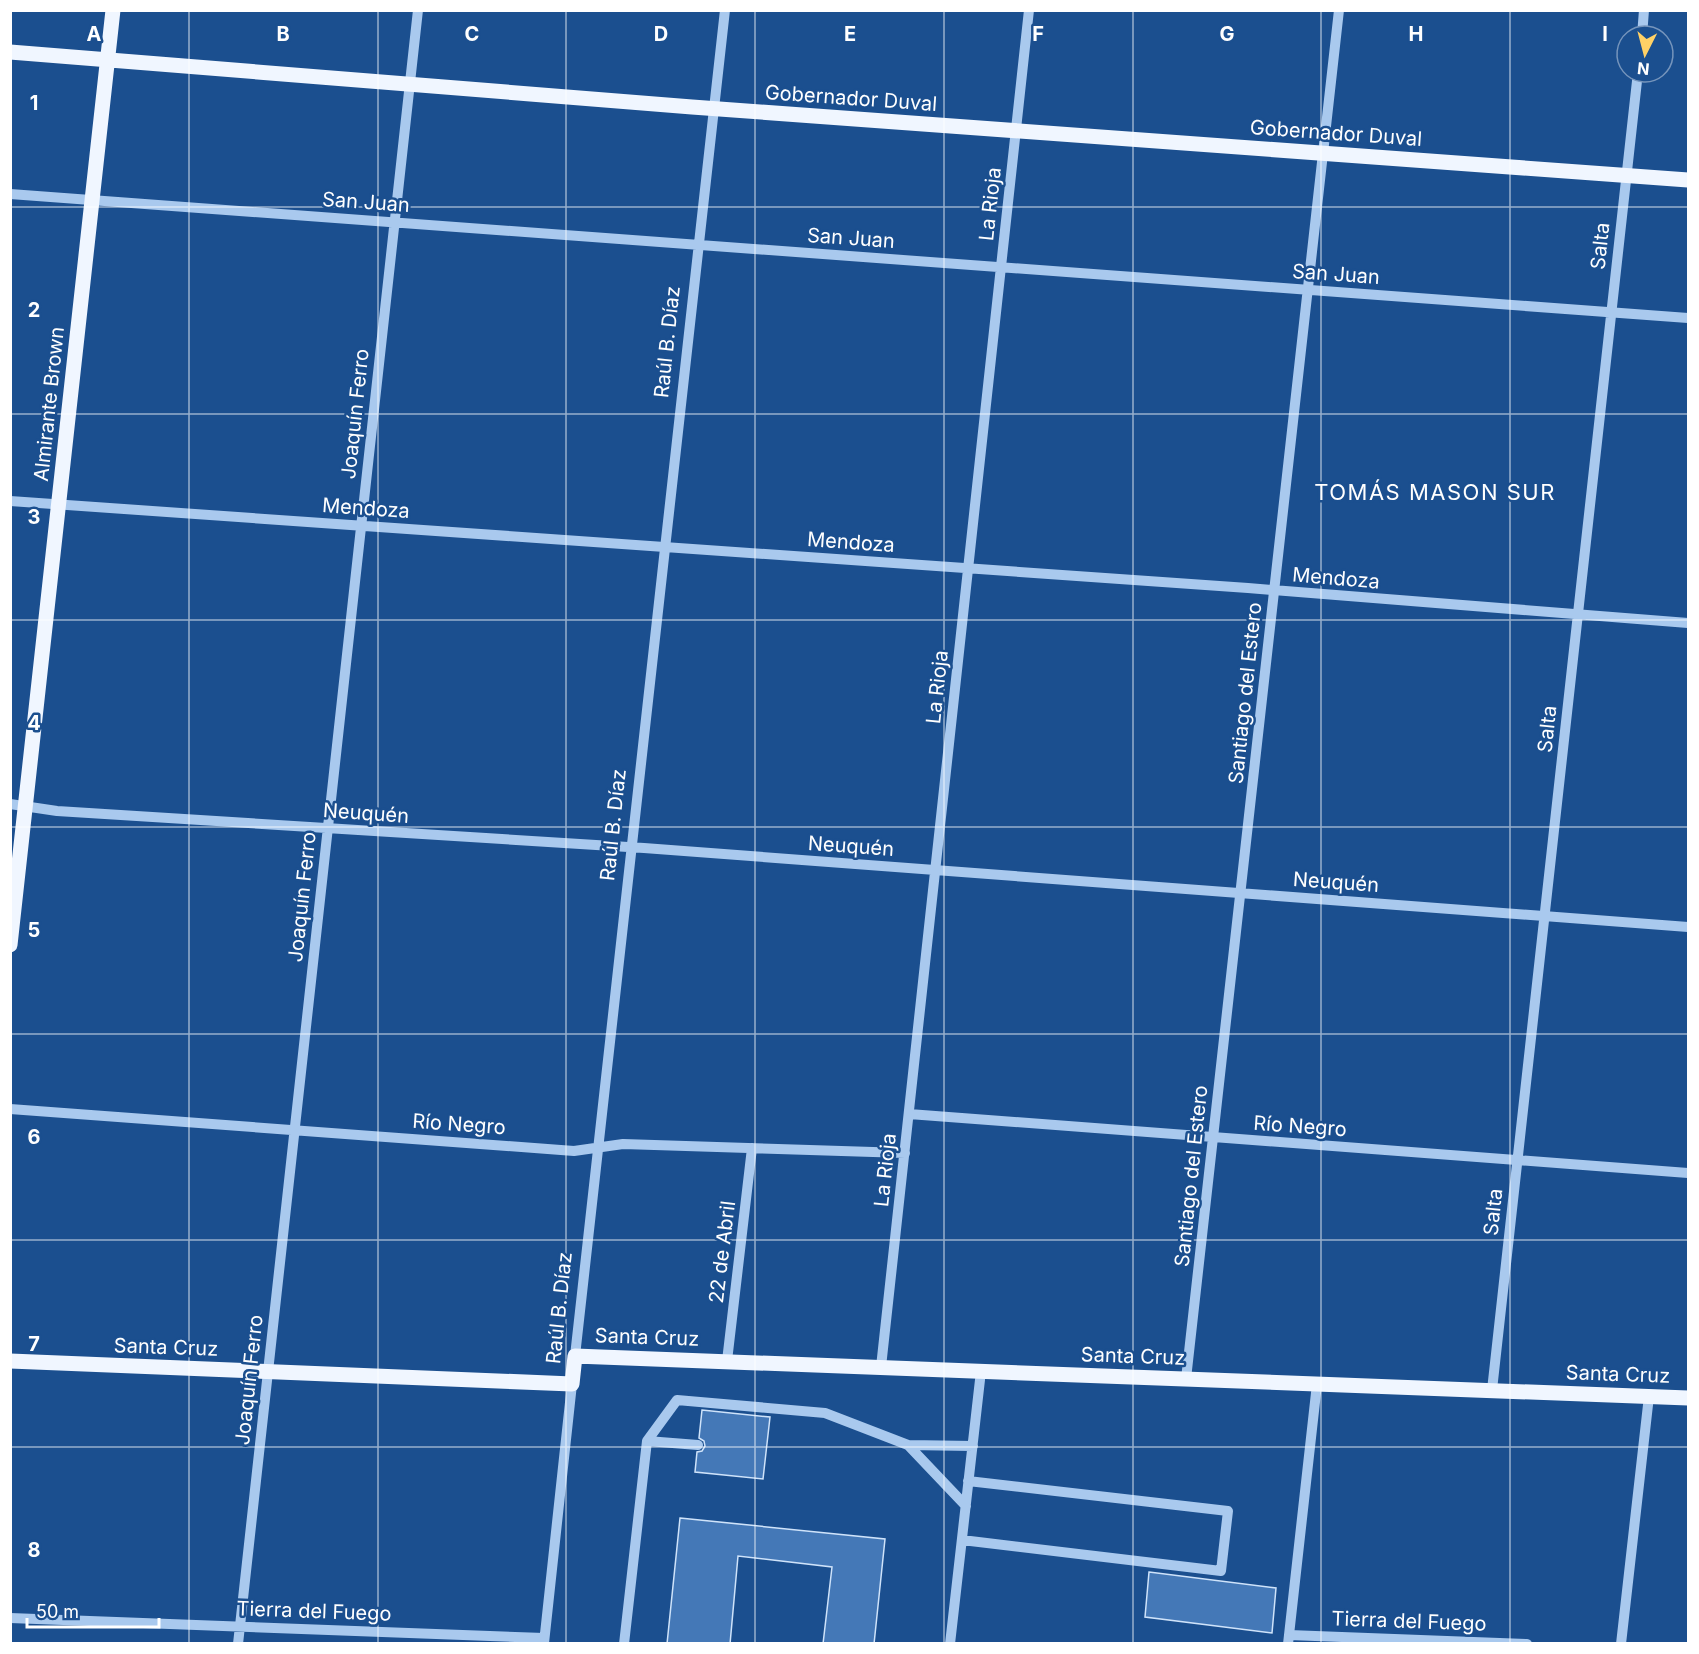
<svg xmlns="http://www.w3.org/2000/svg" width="1699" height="1654" viewBox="0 0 1699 1654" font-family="Inter,sans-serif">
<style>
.building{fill:#4478b7;stroke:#cfe3fa;stroke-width:1.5}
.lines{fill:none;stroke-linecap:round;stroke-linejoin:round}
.minor{stroke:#a9c9ee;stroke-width:10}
.major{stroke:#f0f6ff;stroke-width:15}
.grid{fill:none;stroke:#fff;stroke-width:1.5;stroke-opacity:0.55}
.labels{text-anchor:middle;stroke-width:5;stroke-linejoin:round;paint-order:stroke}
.street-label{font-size:20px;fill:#fff;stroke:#1b4f8f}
.quarter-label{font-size:22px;letter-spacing:1.5px;fill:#fff;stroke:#1b4f8f}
.grid-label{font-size:20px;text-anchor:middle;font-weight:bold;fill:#fff;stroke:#1b4f8f;stroke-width:5;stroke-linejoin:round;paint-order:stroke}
</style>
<rect width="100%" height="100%" fill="#1b4f8f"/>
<!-- building -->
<path class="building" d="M702,1410L770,1417L763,1479L695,1472L697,1452L702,1451L705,1446L704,1441L699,1438Z
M680,1518L885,1539L874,1644H823L832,1567L738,1556L730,1644H667Z
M1149,1572L1276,1588L1272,1633L1145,1617Z"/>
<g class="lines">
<!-- minor -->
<path class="minor" d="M1642,36L1644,10
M10,194L1688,318
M10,501L1248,588L1688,623
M10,804L57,811L644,848L1688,927
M10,1109L574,1151L623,1144L905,1153
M909,1114L1688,1173
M575,1356L725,10
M727,1361L752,1148
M881,1367L1029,10
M1186,1379L1339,10
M1492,1390L1638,72
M647,1441L698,1445
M908,1445L973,1446
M962,1540L1221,1571L1228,1511L968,1481
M10,1618L544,1638
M1289,1635L1527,1644
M544,1643L572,1384
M238,1644L418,10
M624,1644L647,1441L677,1400L825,1413L908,1445L966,1506
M950,1644L981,1371
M1288,1644L1317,1384
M1621,1644L1649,1396"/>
<!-- major -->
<path class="major" d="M10,52L692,107L1688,180
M10,945L113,10
M10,1361L572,1384L575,1356L1688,1398"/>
</g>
<!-- grid -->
<path class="grid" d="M189,10V1644M378,10V1644M566,10V1644M755,10V1644M944,10V1644M1133,10V1644M1321,10V1644M1510,10V1644M10,207H1688M10,414H1688M10,620H1688M10,827H1688M10,1034H1688M10,1240H1688M10,1447H1688"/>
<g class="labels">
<!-- street labels -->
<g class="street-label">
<text transform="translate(851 98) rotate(4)" y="7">Gobernador Duval</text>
<text transform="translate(1336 133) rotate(4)" y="7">Gobernador Duval</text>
<text transform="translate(366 202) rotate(4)" y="7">San Juan</text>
<text transform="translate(990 204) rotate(-84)" y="7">La Rioja</text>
<text transform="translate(851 238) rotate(4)" y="7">San Juan</text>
<text transform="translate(1600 246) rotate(-84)" y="7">Salta</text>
<text transform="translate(1336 274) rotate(4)" y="7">San Juan</text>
<text transform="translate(667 342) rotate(-84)" y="7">Raúl B. Díaz</text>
<text transform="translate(49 404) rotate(-84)" y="7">Almirante Brown</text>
<text transform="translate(355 414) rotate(-84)" y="7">Joaquín Ferro</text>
<text transform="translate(366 508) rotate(4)" y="7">Mendoza</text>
<text transform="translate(851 542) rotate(4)" y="7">Mendoza</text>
<text transform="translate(1336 578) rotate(5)" y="7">Mendoza</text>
<text transform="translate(937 687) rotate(-84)" y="7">La Rioja</text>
<text transform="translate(1245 693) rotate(-84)" y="7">Santiago del Estero</text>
<text transform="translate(1547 729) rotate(-84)" y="7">Salta</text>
<text transform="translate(366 813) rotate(4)" y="7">Neuquén</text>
<text transform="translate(613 825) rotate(-84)" y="7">Raúl B. Díaz</text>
<text transform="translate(851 846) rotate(4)" y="7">Neuquén</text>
<text transform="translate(1336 882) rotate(4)" y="7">Neuquén</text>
<text transform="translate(302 897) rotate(-84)" y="7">Joaquín Ferro</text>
<text transform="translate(459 1124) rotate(4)" y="7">Río Negro</text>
<text transform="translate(1300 1126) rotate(4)" y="7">Río Negro</text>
<text transform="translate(885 1170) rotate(-84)" y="7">La Rioja</text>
<text transform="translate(1191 1176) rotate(-84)" y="7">Santiago del Estero</text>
<text transform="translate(1493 1212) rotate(-84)" y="7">Salta</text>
<text transform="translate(722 1252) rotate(-83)" y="7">22 de Abril</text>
<text transform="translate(559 1308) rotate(-84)" y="7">Raúl B. Díaz</text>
<text transform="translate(647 1337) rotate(2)" y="7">Santa Cruz</text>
<text transform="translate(166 1347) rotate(2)" y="7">Santa Cruz</text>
<text transform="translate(1133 1356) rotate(2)" y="7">Santa Cruz</text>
<text transform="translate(1618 1374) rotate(2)" y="7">Santa Cruz</text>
<text transform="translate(249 1380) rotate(-84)" y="7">Joaquín Ferro</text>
<text transform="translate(314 1611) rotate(2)" y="7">Tierra del Fuego</text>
<text transform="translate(1409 1621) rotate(2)" y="7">Tierra del Fuego</text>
</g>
<!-- quarter labels -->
<g class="quarter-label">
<text x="1435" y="500">TOMÁS MASON SUR</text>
</g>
</g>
<g class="grid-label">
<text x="94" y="41">A</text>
<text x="283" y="41">B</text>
<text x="472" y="41">C</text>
<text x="661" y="41">D</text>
<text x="850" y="41">E</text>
<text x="1038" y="41">F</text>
<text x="1227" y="41">G</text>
<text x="1416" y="41">H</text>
<text x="1605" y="41">I</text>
<text x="34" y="110">1</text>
<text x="34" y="317">2</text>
<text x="34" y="524">3</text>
<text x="34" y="730">4</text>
<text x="34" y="937">5</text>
<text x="34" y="1144">6</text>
<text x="34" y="1351">7</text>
<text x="34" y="1557">8</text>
</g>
<!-- border -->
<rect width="1699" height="1654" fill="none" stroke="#ffffff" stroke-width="24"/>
<!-- north arrow -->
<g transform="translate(1645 54) rotate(186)"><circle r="28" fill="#1b4f8f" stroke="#7695bc" stroke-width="1.5"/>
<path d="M0-4.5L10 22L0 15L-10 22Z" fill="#ffd166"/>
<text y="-9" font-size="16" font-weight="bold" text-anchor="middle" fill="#ffffff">N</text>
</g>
<!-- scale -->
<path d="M27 1618v9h132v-9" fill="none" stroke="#ffffff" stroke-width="3"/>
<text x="36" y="1618" font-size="18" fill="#ffffff" stroke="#1b4f8f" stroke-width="4.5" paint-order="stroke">50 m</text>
</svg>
